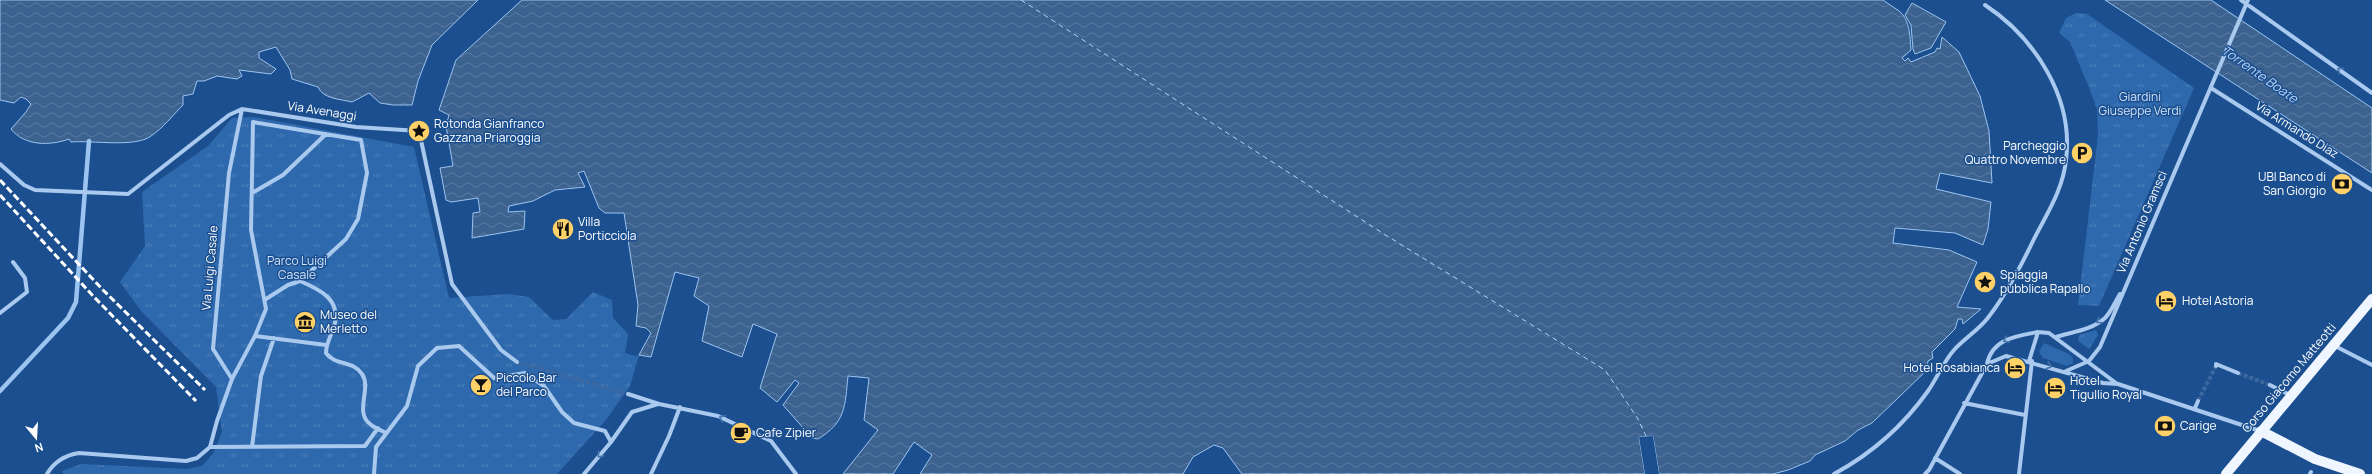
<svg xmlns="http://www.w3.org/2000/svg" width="2372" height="474" viewBox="0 0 2372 474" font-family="Manrope,sans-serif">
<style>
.grass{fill:url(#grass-tufts)}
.garden{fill:#2e69ad}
.water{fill:url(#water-waves);stroke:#9cc4f0}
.pier{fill:#1b4f8f}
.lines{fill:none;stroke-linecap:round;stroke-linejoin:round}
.stream{stroke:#9cc4f0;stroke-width:4.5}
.ferry{stroke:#b5d3f5;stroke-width:1;stroke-dasharray:5 4;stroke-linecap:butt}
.street-tunnel{stroke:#3d69a0;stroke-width:4;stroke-dasharray:4 2;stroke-linecap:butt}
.street{stroke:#a9c9ee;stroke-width:4}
.primary{stroke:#f0f6ff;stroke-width:10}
.rail{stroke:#fff;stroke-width:3;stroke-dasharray:7 3;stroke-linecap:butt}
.oneway{stroke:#4674ac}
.labels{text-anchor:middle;stroke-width:3;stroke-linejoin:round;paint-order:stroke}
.park-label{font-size:12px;fill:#cfe3fa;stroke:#1b4f8f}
.street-label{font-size:12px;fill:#fff;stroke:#1b4f8f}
.poi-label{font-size:12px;fill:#fff;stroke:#1b4f8f;text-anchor:start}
.water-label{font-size:13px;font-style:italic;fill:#b5d3f5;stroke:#1b4f8f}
</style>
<defs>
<pattern id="grass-tufts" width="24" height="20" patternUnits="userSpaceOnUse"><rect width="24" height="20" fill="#2e69ad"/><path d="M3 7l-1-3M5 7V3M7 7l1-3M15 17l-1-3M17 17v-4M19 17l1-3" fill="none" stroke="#4d80b9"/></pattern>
<pattern id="water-waves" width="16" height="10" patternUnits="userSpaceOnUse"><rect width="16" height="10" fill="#3c6290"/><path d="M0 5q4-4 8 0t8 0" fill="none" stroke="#597aa1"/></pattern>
</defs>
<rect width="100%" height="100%" fill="#1b4f8f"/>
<!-- grass -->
<path class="grass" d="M2076,13L2087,14L2194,88L2099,306L2078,305L2098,135L2097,109L2088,85L2070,42L2059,33L2066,18Z
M254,117L414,147L449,298L508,294L529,297L553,320L566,319L593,292L612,300L613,318L628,334L625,353L635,356L639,355L630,386L606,420L557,474H63L62,471L81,464L187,469L202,466L213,454L222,432L216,387L141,311L120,282L145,246L142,192L208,146L232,118Z
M2096,330L2098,335L2089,349L2078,341L2079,335Z"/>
<!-- garden -->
<path class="garden" d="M2044,343L2069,354L2073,358V363L2067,366L2043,358L2039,352Z"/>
<!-- water -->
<path class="water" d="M0,0H478L432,45L418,81L412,105H393L380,103L369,93L352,102C340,99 323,99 318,87L292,79L290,70L276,47L259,52V58L276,69L271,74L239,70L242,76L237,79L217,76L204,81H197L193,94L183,96V105C173,115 163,128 151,136C135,148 92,140 71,142L69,139C50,146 24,146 11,129L26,112L31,104L26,99L21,97L14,103L0,100Z
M522,0H1883C1888,4 1894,7 1899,11C1910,19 1910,37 1911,50L1902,58L1905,61L1908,58L1911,62L1935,52L1937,48L1940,49L1942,37L1959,52L1980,96L1989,131L1992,183L1940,173L1936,189L1991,202L1988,229L1983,245L1955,233L1895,228L1893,243L1949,250L1977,262L1957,307L1981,309L1963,324L1962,319H1958L1955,329L1932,352L1933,358L1928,361L1926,371L1872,423L1858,430L1845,441L1815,455L1810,461L1788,470L1773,474H1659L1653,436L1639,437L1645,474H1242L1223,448L1214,445L1193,457L1183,474H920L932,455L914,442L893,474H843L878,430L864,420L869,378L848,376C845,406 846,422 818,439L812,438L783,405L799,383L795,380L777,402L760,388L777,334L753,324L742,357L702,341L709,306L694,296L699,278L675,272L651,357L639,355L651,333L646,328L636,326L638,305L624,213H605L599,208L584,171L578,173L585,187L555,190L533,201L509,206L508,212L525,211L524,229L472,238L473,213L480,212L478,198L451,202L446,200L440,168L453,166L446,126L449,115L439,110L456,60Z
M2105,0H2211L2372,108V173Z
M1912,3L1946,22L1931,48L1915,54L1913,49L1911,25L1905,15Z"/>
<!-- pier -->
<path class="pier" d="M1653,436L1659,474H1657L1651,438L1641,439L1647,474H1645L1639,437Z"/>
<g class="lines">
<!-- stream -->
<path class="stream" d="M0,391L68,318L76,302L89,141"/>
<!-- ferry -->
<path class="ferry" d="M1021,0L1384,234L1605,370L1638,419L1646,436"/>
<!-- street-tunnel -->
<path class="street-tunnel" d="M517,362L628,394
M2238,373L2270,385
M2198,401L2216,366"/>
<!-- street -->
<path class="street" d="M2241,0L2372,93
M2211,88L2372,190
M0,164L24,185L35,190L128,194L229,115L242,109L356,127L419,131L452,284L501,350L517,362
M252,193L283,175L326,134
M266,299L288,285L300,281
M0,313L27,292L25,278L13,262
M255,336L326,345
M2056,337C2072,332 2092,330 2105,318C2111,312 2115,302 2120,294
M2333,345L2372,365
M2029,361L2038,332L2049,333L2116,383
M1987,364C1992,339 2016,336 2038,332
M2216,366V364L2238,373
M2066,371L2089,361L2100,347L2248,0
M232,379L255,336L266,309L251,230L253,122L361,140L367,173L358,219L346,239L300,281C321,290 342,300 334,327C331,336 326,343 326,353C335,366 353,360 362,374C372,388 354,412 370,424C374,428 381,430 386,433
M2270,385L2290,395
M628,394L659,404L718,416L771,441L796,474
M1964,403L2025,415
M2195,408L2198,401
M210,447L365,446L378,428
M252,447L261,376L274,338
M1935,458L1960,474
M47,474C54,462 66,455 79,453L186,461L197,458L210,447L217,421L232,379L213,349L229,173L242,109
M374,474L376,447L407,406L418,366L437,348L459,346L494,378L525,373L544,386L562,412L574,423L605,431L611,442
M584,474L611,442L632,412L658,404
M651,474L669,436L680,407
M1834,474C1871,454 1903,426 1928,391C1937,378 1944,361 1954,350C1964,339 1977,331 1987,319C2006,295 2020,268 2033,241C2046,215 2063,190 2066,160C2074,98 2035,38 1985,5
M1925,474L1929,470L1987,364L2006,356L2103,383L2118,384L2260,431
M2019,474L2032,361
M2310,474L2311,472"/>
<!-- primary -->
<path class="primary" d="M2261,431L2315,459L2360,474
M2226,474L2372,299"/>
<!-- rail -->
<path class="rail" d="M0,180L103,290L205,390
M0,195L94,297L196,401"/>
</g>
<!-- one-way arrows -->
<defs><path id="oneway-chevron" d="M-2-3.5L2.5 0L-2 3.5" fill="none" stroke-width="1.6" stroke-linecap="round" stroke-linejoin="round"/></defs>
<g class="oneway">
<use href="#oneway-chevron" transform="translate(2340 70) rotate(-144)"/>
<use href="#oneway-chevron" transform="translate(2099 321) rotate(146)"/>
<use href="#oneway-chevron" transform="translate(2006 340) rotate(154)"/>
<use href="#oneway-chevron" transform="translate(2049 366) rotate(16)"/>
<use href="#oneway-chevron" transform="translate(722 418) rotate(-154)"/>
<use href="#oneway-chevron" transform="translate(600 455) rotate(130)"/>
</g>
<!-- icons -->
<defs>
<g id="sight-disc" transform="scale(1.15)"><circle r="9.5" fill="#ffd166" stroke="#1b4f8f"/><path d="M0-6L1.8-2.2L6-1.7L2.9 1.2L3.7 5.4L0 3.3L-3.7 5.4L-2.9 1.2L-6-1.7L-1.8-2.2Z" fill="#111"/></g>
<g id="parking-disc" transform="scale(1.15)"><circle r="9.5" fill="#ffd166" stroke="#1b4f8f"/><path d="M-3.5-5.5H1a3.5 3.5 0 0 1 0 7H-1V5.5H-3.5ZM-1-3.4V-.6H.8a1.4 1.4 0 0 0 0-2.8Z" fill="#111"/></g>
<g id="bank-disc" transform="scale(1.15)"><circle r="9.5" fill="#ffd166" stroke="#1b4f8f"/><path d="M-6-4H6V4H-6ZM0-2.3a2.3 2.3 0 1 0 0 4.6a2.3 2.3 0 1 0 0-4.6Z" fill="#111"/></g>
<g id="restaurant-disc" transform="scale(1.15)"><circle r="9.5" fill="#ffd166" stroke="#1b4f8f"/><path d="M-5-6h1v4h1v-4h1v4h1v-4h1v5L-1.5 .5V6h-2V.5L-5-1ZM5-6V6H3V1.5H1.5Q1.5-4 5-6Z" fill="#111"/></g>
<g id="hotel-disc" transform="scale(1.15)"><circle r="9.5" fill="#ffd166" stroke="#1b4f8f"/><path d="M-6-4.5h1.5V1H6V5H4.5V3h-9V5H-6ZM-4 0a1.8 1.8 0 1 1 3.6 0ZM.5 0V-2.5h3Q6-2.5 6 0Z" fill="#111"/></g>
<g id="museum-disc" transform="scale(1.15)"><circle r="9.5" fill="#ffd166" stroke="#1b4f8f"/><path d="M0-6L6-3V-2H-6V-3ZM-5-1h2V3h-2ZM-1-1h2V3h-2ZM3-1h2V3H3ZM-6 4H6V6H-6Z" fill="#111"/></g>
<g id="bar-disc" transform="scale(1.15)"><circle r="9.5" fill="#ffd166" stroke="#1b4f8f"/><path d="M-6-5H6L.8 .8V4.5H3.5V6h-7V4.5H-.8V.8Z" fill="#111"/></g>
<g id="cafe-disc" transform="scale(1.15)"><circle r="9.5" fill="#ffd166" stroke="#1b4f8f"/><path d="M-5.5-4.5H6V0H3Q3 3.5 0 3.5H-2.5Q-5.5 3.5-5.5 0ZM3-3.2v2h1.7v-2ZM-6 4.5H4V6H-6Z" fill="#111"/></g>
</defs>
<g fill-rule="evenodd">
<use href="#sight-disc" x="419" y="131"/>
<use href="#parking-disc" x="2082" y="153"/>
<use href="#bank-disc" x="2342" y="184"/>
<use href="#restaurant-disc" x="563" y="229"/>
<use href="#sight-disc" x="1985" y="282"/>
<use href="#hotel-disc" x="2166" y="301"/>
<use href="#museum-disc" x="305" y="322"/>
<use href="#hotel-disc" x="2015" y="368"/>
<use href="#bar-disc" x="481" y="385"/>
<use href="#hotel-disc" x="2055" y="388"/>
<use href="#bank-disc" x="2165" y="426"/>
<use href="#cafe-disc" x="741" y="433"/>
</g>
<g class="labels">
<!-- park labels -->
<g class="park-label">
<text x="2140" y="101">Giardini<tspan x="2140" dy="14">Giuseppe Verdi</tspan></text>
<text x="297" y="265">Parco Luigi<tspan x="297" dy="14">Casale</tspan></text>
</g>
<!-- street labels -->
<g class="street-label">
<text transform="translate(322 111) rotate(9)" y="4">Via Avenaggi</text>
<text transform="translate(2297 130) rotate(32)" y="4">Via Armando Diaz</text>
<text transform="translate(2142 222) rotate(-67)" y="4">Via Antonio Gramsci</text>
<text transform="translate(210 268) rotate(-85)" y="4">Via Luigi Casale</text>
<text transform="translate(2289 378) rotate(-50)" y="4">Corso Giacomo Matteotti</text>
</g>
<!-- poi labels -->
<g class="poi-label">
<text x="434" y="128">Rotonda Gianfranco<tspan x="434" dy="14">Gazzana Priaroggia</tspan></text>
<text x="2066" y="150" text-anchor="end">Parcheggio<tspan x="2066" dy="14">Quattro Novembre</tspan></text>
<text x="2326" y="181" text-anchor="end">UBI Banco di<tspan x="2326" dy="14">San Giorgio</tspan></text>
<text x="578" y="226">Villa<tspan x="578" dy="14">Porticciola</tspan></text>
<text x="2000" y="279">Spiaggia<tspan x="2000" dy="14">pubblica Rapallo</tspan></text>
<text x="2182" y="305">Hotel Astoria</text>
<text x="320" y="319">Museo del<tspan x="320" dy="14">Merletto</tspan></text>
<text x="2000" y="372" text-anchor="end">Hotel Rosabianca</text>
<text x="496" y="382">Piccolo Bar<tspan x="496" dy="14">del Parco</tspan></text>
<text x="2070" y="385">Hotel<tspan x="2070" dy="14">Tigullio Royal</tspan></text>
<text x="2180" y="430">Carige</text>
<text x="756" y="437">Cafe Zipier</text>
</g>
<!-- water labels -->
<g class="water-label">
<text transform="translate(2260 74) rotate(35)" y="5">Torrente Boate</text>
</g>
</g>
<!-- north arrow -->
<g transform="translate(36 438) rotate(162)" stroke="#1b4f8f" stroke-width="3" paint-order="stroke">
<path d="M0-3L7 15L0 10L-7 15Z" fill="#ffffff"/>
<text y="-6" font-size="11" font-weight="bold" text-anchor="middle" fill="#ffffff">N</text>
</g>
</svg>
